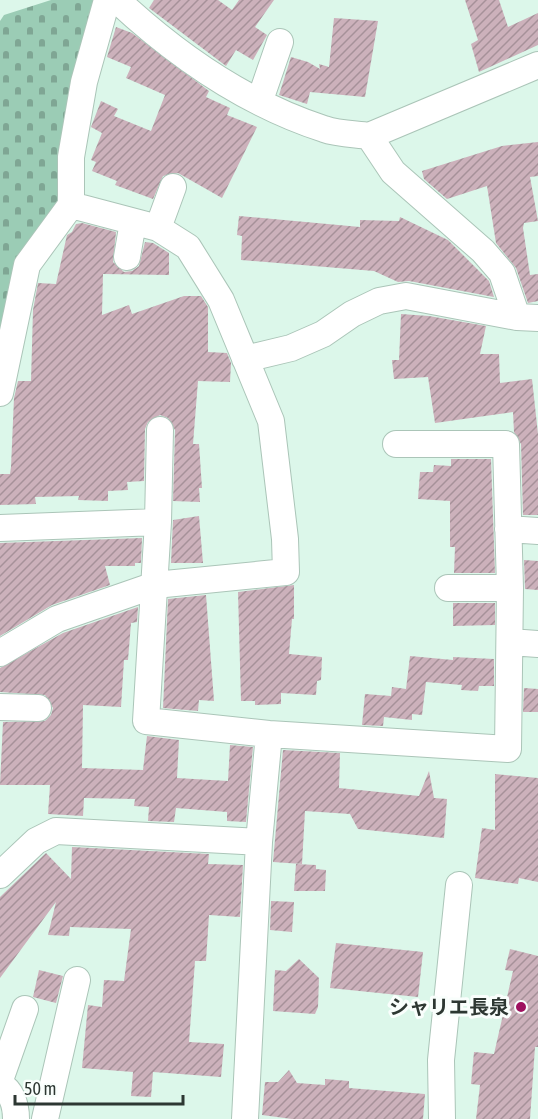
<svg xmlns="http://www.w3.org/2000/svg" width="538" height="1119" viewBox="0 0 538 1119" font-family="'Asap Condensed','Noto Sans JP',sans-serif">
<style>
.cemetery{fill:url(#cemetery-stones)}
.building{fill:url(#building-hatch)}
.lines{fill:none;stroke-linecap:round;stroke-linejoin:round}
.street-casing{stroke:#abc5b8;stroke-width:28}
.street{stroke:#fff;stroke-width:26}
.poi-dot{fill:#9e115f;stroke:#f9fefc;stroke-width:2}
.labels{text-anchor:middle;stroke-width:6;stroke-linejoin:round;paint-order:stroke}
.poi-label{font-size:20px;font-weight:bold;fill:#2d3732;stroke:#f9fefc;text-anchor:end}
</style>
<defs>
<pattern id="cemetery-stones" width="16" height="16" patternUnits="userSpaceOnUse" patternTransform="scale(1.5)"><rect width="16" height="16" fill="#9bccb5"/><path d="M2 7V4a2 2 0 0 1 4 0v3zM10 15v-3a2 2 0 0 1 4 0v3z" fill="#7fa694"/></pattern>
<pattern id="building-hatch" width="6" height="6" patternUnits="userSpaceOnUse" patternTransform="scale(1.5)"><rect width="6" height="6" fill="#ccb1bb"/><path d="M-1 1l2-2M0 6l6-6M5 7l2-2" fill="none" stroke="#a69199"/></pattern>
</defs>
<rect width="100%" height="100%" fill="#dcf7ea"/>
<!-- cemetery -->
<path class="cemetery" d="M51,0H108L64,201L21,268L0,386V21L4,15Z"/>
<!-- building -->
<path class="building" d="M154,0H218L232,10L239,0H274L255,27L267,35L253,60L236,50L226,66L149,8Z
M465,0H499L508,27L538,13V45L479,72L471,44L478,40Z
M334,18L378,21L365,97L310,92L307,104L279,95L291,57L308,62L320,69L319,64L329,67Z
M116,27L132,33L209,91L206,97L230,108L227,115L257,127L222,198L178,173L163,176L153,199L115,185L117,181L92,171L96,162L91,160L102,133L91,127L101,101L118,109L114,116L151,131L165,95L126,78L131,67L107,57Z
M538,142V176L530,177L538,221L524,223L523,228L530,275L538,274V301L528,303L516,268L496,243L487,186L447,199L424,179L422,171L502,146Z
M239,216L360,227V220L399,221L400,217L448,240L489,281L494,297L409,281L398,282L374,271L241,260L242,236L237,235Z
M82,223L116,232L113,262L124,272L132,271L139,266L145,242L153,243L169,253V275L103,274L102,315L129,305L132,314L184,296H201L208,307V352L227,353L231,363L230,382L198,381L193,444H199L202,488H199L200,502L173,501L175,430L168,418L160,415L148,422L145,429L144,481L127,482L128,490L108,491V501L78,500L79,496L35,497L36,504L0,505V474H10L11,467L14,398L18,381H31L33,310L38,283L56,284L67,235L72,232L76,224Z
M401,314L429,316L486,326L480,354H499L500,383L532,379L538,434V515H523L521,444L514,432L513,412L435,423L428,377L394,379L392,360H399Z
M451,459H491L495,573H454L455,547H450V501L418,499L420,472H433L434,465L451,466Z
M199,516L203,563H171L173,520Z
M142,538L141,563H135V566H105L110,585L52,605L0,636V543Z
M524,560L538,561V590L525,589Z
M294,585V619H292L289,654L322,657L321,680L317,681L316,695L281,693V704L255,705V701H241L238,592Z
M206,595L214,701L199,700L198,711L163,708L168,599Z
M453,603H495V625L453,626Z
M138,607L137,622L131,623L128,660H124L121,707L83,705L82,768L143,770L147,736L179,740L177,778L228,781L230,745L253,747L246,822L227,821V812L176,808L174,822L148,821L149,807L134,806L135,799L84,798L83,816L48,814L50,785H0L3,722L45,721L51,715L53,708L45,695L0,692V668L63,633Z
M410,656L453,660V657L494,659V686H479L478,691L461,690L462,685L426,682L422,715L412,714V720L384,717L383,726L362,725L365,694L391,696L392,687L406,689Z
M524,688L538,689V712H523Z
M283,750L340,753L339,788L419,796L429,771L434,798L447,799L444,838L358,829L350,814L305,811L302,864L273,862Z
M495,774L538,778V882L519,878L518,884L475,878L482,828L495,830Z
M72,847L209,854L208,864L243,865L240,917L209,915L206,961H195L189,1042L224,1044L221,1077L153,1072L151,1097L131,1096L133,1072L82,1068L88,1005L102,1007L104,980L124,981L131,929L70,927L69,936L48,935L56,902L0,978V897L46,853L71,879Z
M296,864L316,865V869L326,870L325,891H294Z
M271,901L294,902L292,932L270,930Z
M336,943L423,952L418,997L330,988Z
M510,949L538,956V1047H535L530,1119H476L480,1085L471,1084L474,1052L494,1054L513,971L505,970Z
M299,959L319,978L318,1007L315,1014L273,1011L275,970L286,971Z
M39,970L63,976L56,1003L33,997Z
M289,1070L297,1083L325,1085V1079L349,1081V1088L425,1094L423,1119H292L262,1115L265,1082H278Z"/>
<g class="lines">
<!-- street casing -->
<g class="street-casing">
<path id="street" d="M117,0C176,55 247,104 324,129C338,134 355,134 369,136L393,172L483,251L502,273L517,317L538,318
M260,100L280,42
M369,136L538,65
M158,228L173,187
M127,257L133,222
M245,359L291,348L323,334L352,314L379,301L406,296L517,317
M0,393L27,265L71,205V157L84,82L107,0
M160,430L158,522L146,721L269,734L508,749L510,588L506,444H396
M0,528L158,522
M508,529L538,531
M448,588H510
M510,642L538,644
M0,653L57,619L155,585L286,572L285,539L271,421L221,300L188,247L158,228L71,205
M0,707L38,708
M0,875L36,841L56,831L259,842
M0,1080L25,1009
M0,1084C12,1092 16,1105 16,1119
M45,1119L77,980
M245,1119L259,842L269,734
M442,1119L441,1060L459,885"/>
</g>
<!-- street -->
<use href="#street" class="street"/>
</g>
<!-- markers -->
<circle class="poi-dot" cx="521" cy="1007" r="6"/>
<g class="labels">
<!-- poi labels -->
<g class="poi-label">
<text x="509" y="1014">シャリエ長泉</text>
</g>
</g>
<!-- scale -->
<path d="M15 1095v9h168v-9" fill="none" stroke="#2d3732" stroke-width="3"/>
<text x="24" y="1095" font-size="18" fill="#2d3732" stroke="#f9fefc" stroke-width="4.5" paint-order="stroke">50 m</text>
</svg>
